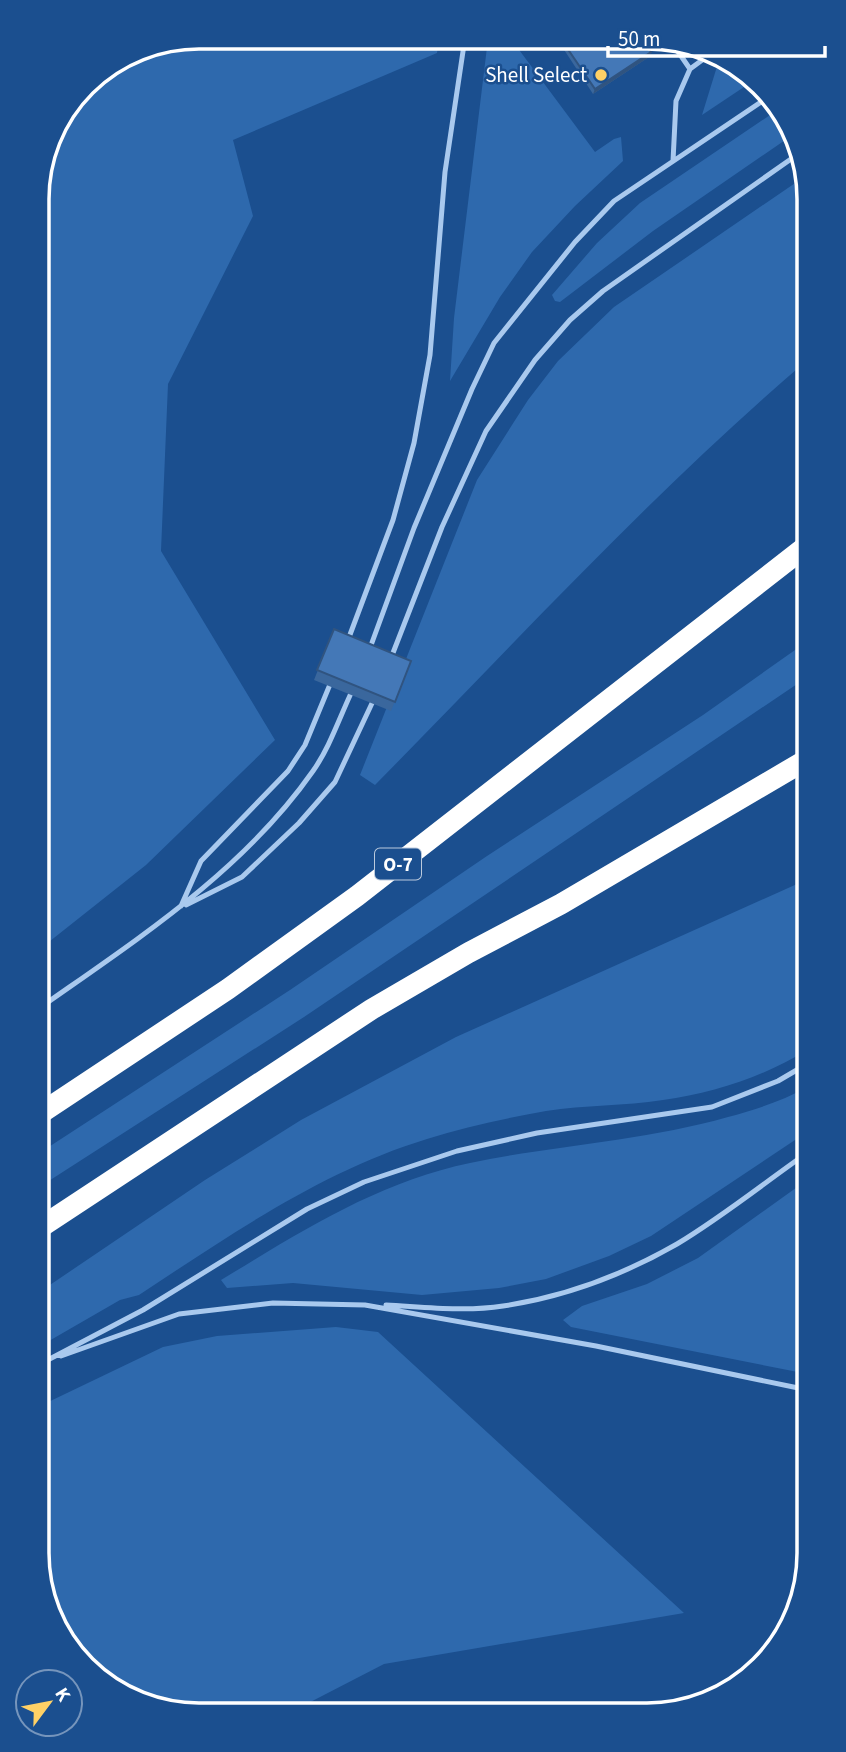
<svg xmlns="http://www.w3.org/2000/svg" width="846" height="1752" viewBox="0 0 846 1752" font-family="'Source Sans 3',sans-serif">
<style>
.green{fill:#2e69ad}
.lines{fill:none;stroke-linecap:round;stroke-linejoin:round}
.lane{stroke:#a9c9ee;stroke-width:5}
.highway{stroke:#fff;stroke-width:21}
.wall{fill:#3a679d}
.shaded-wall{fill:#305480}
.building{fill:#4478b7;stroke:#305480;stroke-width:2}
.poi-dot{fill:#ffd166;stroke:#1b4f8f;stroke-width:2.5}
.labels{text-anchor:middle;stroke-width:5;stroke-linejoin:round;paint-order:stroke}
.shield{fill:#1b4f8f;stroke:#bbcadd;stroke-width:2}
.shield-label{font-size:19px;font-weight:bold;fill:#fff}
.poi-label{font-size:21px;fill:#fff;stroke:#1b4f8f;text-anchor:end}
.rim{fill:none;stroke:#fff;stroke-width:3.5}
</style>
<rect width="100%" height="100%" fill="#1b4f8f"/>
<!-- green -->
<path class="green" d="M199,37L439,38L437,53L233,140L253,216L168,384L161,551L275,740L146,865L40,949L38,178L54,127L92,77L137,49Z
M488,39H511L595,152L614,139L621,137L623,161L575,206L532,252L500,297L450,381L454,318Z
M719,60L725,62L733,76L742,71L756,79L702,115Z
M776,111L791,136L653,231L560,302L555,301L552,295L597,243L640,203Z
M804,177V363C652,493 516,642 375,785L360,775L477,480L528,400L558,361L614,307Z
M805,643L806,678L304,1017L41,1186V1152L290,990L487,856L703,715Z
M806,880L807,1050C763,1077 714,1093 663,1100C624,1106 585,1105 546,1111C507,1118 465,1127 427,1139C322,1171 230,1235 139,1295L120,1300L42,1345L41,1291L205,1180L301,1120L456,1037Z
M807,1087V1132L651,1236L609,1256L546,1279L499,1288L422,1295L293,1283L227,1288L221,1280C300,1232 378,1182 470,1163C556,1145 644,1141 728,1117C754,1110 783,1101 807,1087Z
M807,1180L808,1374L571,1327L563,1320L582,1306L647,1284L698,1258Z
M336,1327L378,1332L684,1613L384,1664L291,1712H167L92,1675L42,1596V1405L163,1347L217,1336Z"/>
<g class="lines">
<!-- lane -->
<path class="lane" d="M670,40L690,69
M673,161L676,101L690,69L709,55
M348,640L393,520L414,443L430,355L445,172L465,38
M370,648L414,528L472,389L494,343L575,242L614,201L767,98
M391,658L442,527L486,431L535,360L570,320L603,291L801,152
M186,905L242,877L299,823L335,782L374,699
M181,906L201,861L288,771L305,745L331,682
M41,1007C139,938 243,871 313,771C330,747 340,716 353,689
M386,1305C424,1307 465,1312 503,1306C564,1297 623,1275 677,1244C722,1217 764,1183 807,1153
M61,1356L179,1314L273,1303L365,1305L596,1346L808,1390
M42,1363L143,1310L307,1209L364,1182L457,1151L537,1133L712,1107L778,1081L807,1064"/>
<!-- highway -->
<path class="highway" d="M41,1113L228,989L357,896L805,547
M41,1227L372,1009L468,953L561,904L806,760"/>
</g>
<!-- wall -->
<path class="wall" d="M557,39L643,40L649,57L593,94Z
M334,629L411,661L391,711L314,680Z"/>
<!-- shaded-wall -->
<path class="shaded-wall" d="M651,52L649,57L593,94L595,89Z"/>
<!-- building -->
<path class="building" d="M561,39L643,40L651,52L595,89Z
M334,629L411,661L395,702L317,670Z"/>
<!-- markers -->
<circle class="poi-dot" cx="601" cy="75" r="7"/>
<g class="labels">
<!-- shield labels -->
<rect class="shield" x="375" y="848.5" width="46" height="31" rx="5"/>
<g class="shield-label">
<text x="398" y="871">O-7</text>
</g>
<!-- poi labels -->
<g class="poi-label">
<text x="587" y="82">Shell Select</text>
</g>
</g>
<!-- crop -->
<path d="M0 0H846V1752H0ZM199 49H647A150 150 0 0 1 797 199V1553A150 150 0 0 1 647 1703H199A150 150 0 0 1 49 1553V199A150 150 0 0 1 199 49Z" fill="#1b4f8f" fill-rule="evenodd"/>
<path class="rim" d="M199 49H647A150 150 0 0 1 797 199V1553A150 150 0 0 1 647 1703H199A150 150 0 0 1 49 1553V199A150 150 0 0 1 199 49Z"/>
<!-- north arrow -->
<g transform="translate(49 1703) rotate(58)"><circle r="33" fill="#1b4f8f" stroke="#7695bc" stroke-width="2"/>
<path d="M0-5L12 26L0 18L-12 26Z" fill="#ffd166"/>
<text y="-10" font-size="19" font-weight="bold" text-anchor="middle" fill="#ffffff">K</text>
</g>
<!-- scale -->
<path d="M608 46v10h217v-10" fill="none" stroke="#ffffff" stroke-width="3.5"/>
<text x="618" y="46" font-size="21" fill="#ffffff" stroke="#1b4f8f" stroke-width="5" paint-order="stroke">50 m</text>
</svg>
